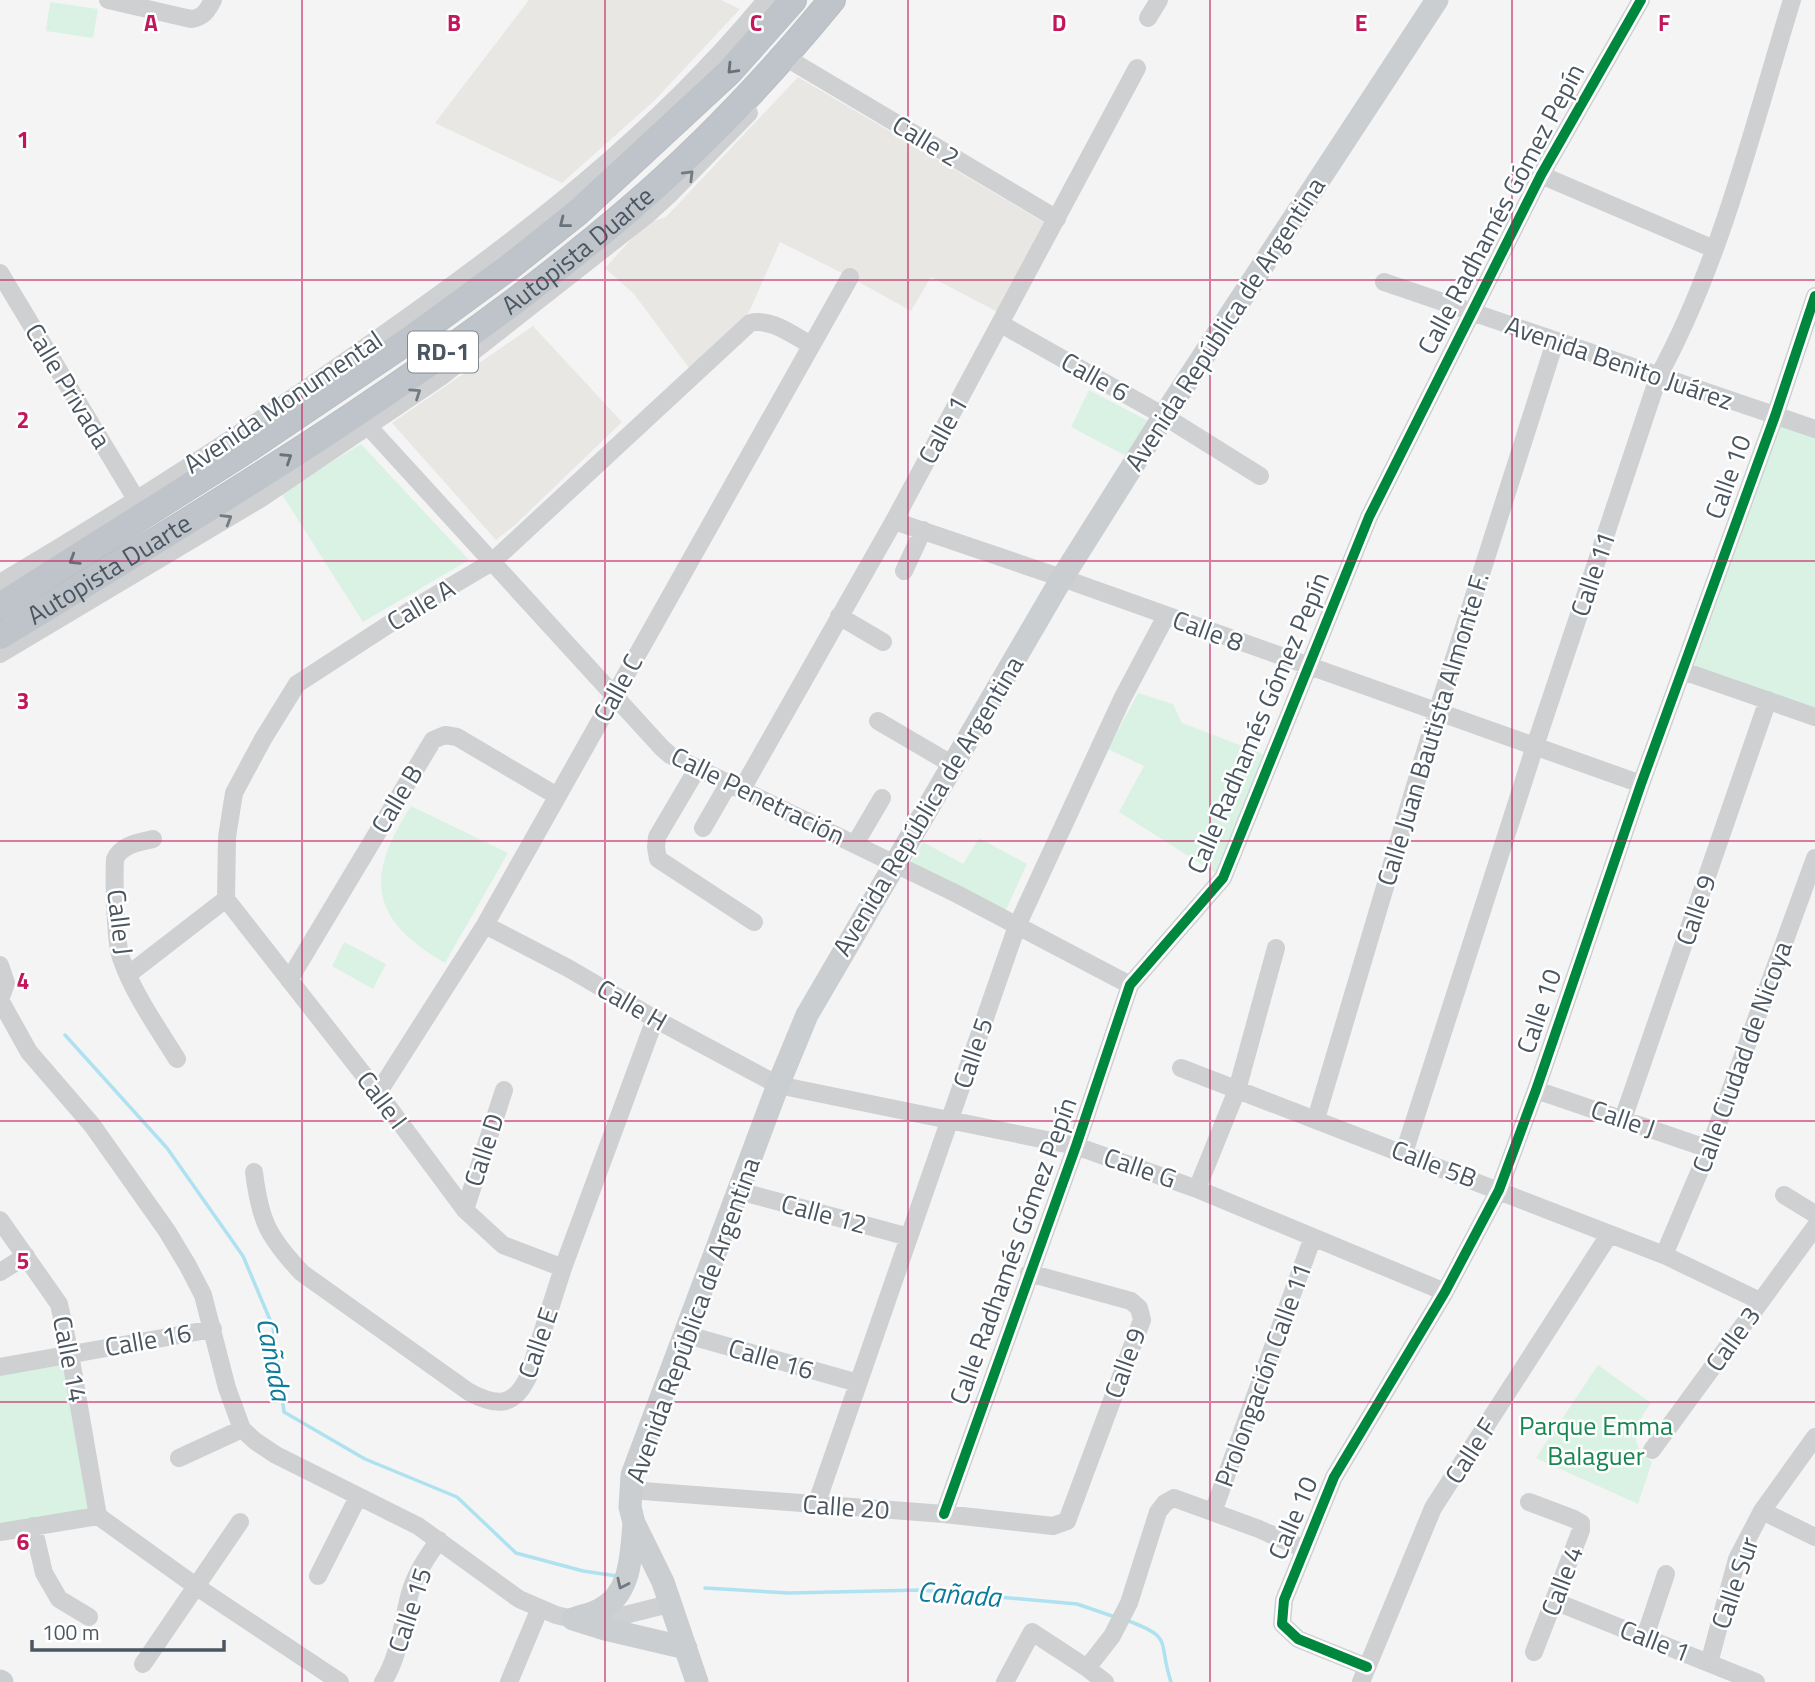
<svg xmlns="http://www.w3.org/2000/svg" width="1815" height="1682" viewBox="0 0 1815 1682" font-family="'Titillium Web',sans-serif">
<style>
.commercial{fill:#e8e7e3}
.green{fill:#d9f2e3}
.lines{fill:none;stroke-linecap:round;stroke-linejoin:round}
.stream{stroke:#aee2f0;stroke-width:3.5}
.highway-casing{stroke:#b9bec3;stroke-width:28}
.minor{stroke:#ced0d2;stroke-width:18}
.major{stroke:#caced1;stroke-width:23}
.highway{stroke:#bec4c9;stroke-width:26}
.cycleway-casing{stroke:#fff;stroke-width:15}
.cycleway{stroke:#00873e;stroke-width:10}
.oneway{stroke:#67727b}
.oneway2{stroke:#727b83}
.oneway3{stroke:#707a83}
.grid{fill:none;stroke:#c2185b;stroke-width:2;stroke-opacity:0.55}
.labels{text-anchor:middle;stroke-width:5;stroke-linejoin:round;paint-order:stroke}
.shield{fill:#fff;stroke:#808990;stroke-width:2}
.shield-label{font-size:24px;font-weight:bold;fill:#4a5661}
.street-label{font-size:26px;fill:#4a5661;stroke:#fff}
.park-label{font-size:26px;fill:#17864f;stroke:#fff}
.water-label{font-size:28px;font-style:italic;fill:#0c7c9b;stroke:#fff}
.grid-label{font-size:23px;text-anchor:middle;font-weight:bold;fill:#c2185b;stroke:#fff;stroke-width:5;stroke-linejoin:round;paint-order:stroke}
</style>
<rect width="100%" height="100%" fill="#f4f4f4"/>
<!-- commercial -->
<path class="commercial" d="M529,0H721L740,9L655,100L562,183L435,123Z
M798,77L1047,224L1005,316L931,277L911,311L850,277L780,242L749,312L689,368L634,294L605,268L645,224L666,217Z
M533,326L622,422L516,524L496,540L392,423Z"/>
<!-- green -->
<path class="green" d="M50,2L98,9L93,38L46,31Z
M1089,390L1152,423L1132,459L1071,427Z
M1775,416L1815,429V717L1683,671Z
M361,444L469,560L363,622L281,493Z
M1138,693L1173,704L1182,723L1271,757L1223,878L1119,812L1144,766L1108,749Z
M411,806L508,853L445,963C369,919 365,877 411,806Z
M979,838L1027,864L1006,910L911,862L923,842L963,864Z
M344,942L386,964L373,989L332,966Z
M70,1354L98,1516L0,1532V1367Z
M1598,1365L1651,1403C1635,1424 1627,1445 1652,1462L1638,1504L1536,1458Z"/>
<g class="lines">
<!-- stream -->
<path class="stream" d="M65,1035L167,1148L243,1256L273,1327L284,1412L365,1459L457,1497L516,1553L583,1571L617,1576
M705,1588L789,1593L921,1590L1077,1604L1115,1617
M1126,1620C1175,1638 1157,1640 1171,1682"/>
<!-- highway casing -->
<g class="highway-casing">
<g id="highway">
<path d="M0,606L240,454L412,338L509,267L578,212L729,72L793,0"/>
<path id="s1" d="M0,636C216,504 437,374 630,209C701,148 773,72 832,0"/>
</g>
</g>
<!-- minor -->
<path class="minor" d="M108,0L191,19C204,17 207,11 213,0
M1148,18L1159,0
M795,63L1057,219
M1541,175L1714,249
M0,273L136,499
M1384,282L1815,429
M1001,324L1164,416L1260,476
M368,426L662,748L670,755L957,894L1130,985
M894,521L1062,578L1641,784
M904,571L923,530
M0,583C130,506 258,424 381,336C521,238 657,133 766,0
M839,616L883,642
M0,654L260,499L368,426L442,376L647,215L670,194L749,113
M1683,671L1815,717
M878,721L953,765
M697,769L657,837L656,847L658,859L754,922
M742,789L894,521L1137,68
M703,828L729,783
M153,839C138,843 122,844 115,859C114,879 115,940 121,958C133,993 157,1027 177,1059
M855,844L882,798
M226,899L378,1093L465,1210L503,1245L563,1268
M485,925L568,968L655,1019L778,1085L1076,1146L1197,1189L1445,1292
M0,965L6,983L0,1000
M129,974L226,899L227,837L234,793L263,739L297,684L414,608L492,562L750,323C772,318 792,335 811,345
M289,980L433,740L445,735L457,737L557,796
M0,1000L29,1052L92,1125L167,1231L188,1266L203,1295L227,1388L242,1429L255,1441L276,1455L418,1526L519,1599L556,1615L573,1619H597L621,1616L669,1604
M1181,1068L1664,1255L1760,1301
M1536,1090L1709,1149
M378,1093L485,925L850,277
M1316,1119L1437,712L1555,342
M1623,1119L1768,700
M1404,1153L1535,746L1659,375C1722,259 1753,126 1792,0
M254,1172C260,1221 268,1237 302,1273L469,1392C497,1407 514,1407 528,1377L563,1268L655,1019
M1197,1189L1237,1090L1276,948
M739,1191L909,1237
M1784,1195L1815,1214
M465,1210L504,1090
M0,1220L59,1304L70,1354L98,1516
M1664,1255L1709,1149L1815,858
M0,1272L26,1256
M684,1334L858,1383
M0,1367L213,1329
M1652,1450L1815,1227
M179,1458L242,1429
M630,1490L944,1514L1053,1526L1067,1521L1142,1320L1139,1308L1131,1301L1029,1273
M1529,1502L1574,1519L1581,1523V1530L1534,1652
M816,1505L1017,926L1122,699L1166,616
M1762,1511L1815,1537
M1213,1512L1313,1237
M944,1514L1076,1146L1130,985L1223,878L1369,517L1541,175L1641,0
M33,1526L44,1573L59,1599L89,1617
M0,1532L98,1516L197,1587L340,1682
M318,1576L358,1497
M1554,1601L1756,1682
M1645,1637L1666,1574
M1709,1663L1737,1559L1762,1511L1815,1437
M143,1664L240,1522
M1367,1667L1298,1639L1282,1624L1284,1600L1334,1477L1445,1292L1499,1190L1536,1090L1641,784L1775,416L1815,296
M1087,1668L1112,1636L1129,1603L1158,1512L1165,1503L1174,1498L1259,1529L1304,1549
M383,1682C400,1655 402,1623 410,1593C416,1573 427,1557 439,1540
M509,1682L540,1608
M1005,1682L1032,1632L1087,1668L1105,1682
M1361,1682L1433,1508L1609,1235"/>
<!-- major -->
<path class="major" d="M573,1619C581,1616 592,1614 599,1610C632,1594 631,1554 634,1523
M573,1619L605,1629L686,1648
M0,1681L2,1682
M697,1682L663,1582L634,1523L630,1507L632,1475L778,1085L807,1015L1062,578L1164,416L1437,0"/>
<!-- highway -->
<use href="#highway" class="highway"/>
<!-- cycleway casing -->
<g class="cycleway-casing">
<path id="cycleway" d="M944,1514L1076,1146L1130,985L1223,878L1369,517L1541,175L1641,0
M1367,1667L1298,1639L1282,1624L1284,1600L1334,1477L1445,1292L1499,1190L1536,1090L1641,784L1775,416L1815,296"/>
</g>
<!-- cycleway -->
<use href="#cycleway" class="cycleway"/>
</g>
<!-- one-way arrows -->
<defs><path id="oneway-chevron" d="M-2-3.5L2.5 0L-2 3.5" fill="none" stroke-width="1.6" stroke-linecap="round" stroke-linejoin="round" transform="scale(1.75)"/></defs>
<g class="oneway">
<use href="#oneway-chevron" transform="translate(732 69) rotate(134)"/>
<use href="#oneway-chevron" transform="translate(564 223) rotate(142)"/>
<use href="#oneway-chevron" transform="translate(287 458) rotate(-33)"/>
<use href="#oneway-chevron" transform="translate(74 560) rotate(148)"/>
</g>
<g class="oneway2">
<use href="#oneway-chevron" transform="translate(689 175) rotate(-45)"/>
<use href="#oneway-chevron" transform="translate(416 393) rotate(-34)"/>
<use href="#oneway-chevron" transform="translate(227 519) rotate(-31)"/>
</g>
<use class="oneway3" href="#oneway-chevron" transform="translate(622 1584) rotate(115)"/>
<!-- grid -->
<path class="grid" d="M302,0V1682M605,0V1682M908,0V1682M1210,0V1682M1512,0V1682M0,280H1815M0,561H1815M0,841H1815M0,1121H1815M0,1402H1815"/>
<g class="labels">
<!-- shield labels -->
<rect class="shield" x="408" y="331.5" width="70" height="41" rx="5"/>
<g class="shield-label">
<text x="443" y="360">RD-1</text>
</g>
<!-- street labels -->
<g class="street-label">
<text transform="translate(926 141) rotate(31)" y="9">Calle 2</text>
<text transform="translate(1501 209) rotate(-62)" y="9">Calle Radhamés Gómez Pepín</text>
<text dy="9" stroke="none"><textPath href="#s1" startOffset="695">Autopista Duarte</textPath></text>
<text transform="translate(1225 324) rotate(-57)" y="9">Avenida República de Argentina</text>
<text transform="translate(1619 363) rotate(19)" y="9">Avenida Benito Juárez</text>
<text transform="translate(1095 377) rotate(29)" y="9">Calle 6</text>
<text transform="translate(68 386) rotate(59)" y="9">Calle Privada</text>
<text transform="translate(283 402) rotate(-34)" y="9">Avenida Monumental</text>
<text transform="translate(943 430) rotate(-61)" y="9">Calle 1</text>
<text transform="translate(1728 477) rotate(-70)" y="9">Calle 10</text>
<text dy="9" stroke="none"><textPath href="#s1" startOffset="128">Autopista Duarte</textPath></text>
<text transform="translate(1593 574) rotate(-71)" y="9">Calle 11</text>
<text transform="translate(421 605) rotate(-31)" y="9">Calle A</text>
<text transform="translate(1208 631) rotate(20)" y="9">Calle 8</text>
<text transform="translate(618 688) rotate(-61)" y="9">Calle C</text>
<text transform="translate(1258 723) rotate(-67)" y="9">Calle Radhamés Gómez Pepín</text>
<text transform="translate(1433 729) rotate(-73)" y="9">Calle Juan Bautista Almonte F.</text>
<text transform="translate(758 796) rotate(26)" y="9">Calle Penetración</text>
<text transform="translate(397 799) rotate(-59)" y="9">Calle B</text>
<text transform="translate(928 806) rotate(-59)" y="9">Avenida República de Argentina</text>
<text transform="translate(1696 910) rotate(-71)" y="9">Calle 9</text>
<text transform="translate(120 922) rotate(83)" y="9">Calle J</text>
<text transform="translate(632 1005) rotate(30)" y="9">Calle H</text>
<text transform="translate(1539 1011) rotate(-71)" y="9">Calle 10</text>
<text transform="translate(973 1053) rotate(-71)" y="9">Calle 5</text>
<text transform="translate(1742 1057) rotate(-70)" y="9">Calle Ciudad de Nicoya</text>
<text transform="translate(382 1100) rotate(53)" y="9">Calle I</text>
<text transform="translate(1623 1119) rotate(19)" y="9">Calle J</text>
<text transform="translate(484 1150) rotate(-72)" y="9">Calle D</text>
<text transform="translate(1434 1164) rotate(21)" y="9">Calle 5B</text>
<text transform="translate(1140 1168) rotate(19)" y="9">Calle G</text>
<text transform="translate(824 1214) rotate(15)" y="9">Calle 12</text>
<text transform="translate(1013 1251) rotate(-70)" y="9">Calle Radhamés Gómez Pepín</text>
<text transform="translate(693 1320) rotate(-70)" y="9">Avenida República de Argentina</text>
<text transform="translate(1733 1339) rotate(-54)" y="9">Calle 3</text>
<text transform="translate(148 1340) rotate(-10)" y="9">Calle 16</text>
<text transform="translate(538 1343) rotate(-71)" y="9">Calle E</text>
<text transform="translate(70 1359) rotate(79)" y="9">Calle 14</text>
<text transform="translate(771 1359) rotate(16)" y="9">Calle 16</text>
<text transform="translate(1125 1363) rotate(-70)" y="9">Calle 9</text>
<text transform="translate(1263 1375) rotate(-70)" y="9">Prolongación Calle 11</text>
<text transform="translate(1471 1451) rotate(-57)" y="9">Calle F</text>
<text transform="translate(846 1507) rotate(4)" y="9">Calle 20</text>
<text transform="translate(1293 1518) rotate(-67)" y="9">Calle 10</text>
<text transform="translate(1562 1581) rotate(-69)" y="9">Calle 4</text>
<text transform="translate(1735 1583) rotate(-71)" y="9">Calle Sur</text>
<text transform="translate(410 1610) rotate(-72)" y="9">Calle 15</text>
<text transform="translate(1655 1641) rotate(21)" y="9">Calle 1</text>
</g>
<!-- park labels -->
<g class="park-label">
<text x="1596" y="1435">Parque Emma<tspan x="1596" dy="30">Balaguer</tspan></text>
</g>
<!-- water labels -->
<g class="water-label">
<text transform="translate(274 1359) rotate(79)" y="10">Cañada</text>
<text transform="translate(959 1594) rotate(4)" y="10">Cañada</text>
</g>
</g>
<g class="grid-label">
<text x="151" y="31">A</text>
<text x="454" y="31">B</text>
<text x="756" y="31">C</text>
<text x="1059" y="31">D</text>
<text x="1361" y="31">E</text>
<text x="1664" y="31">F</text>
<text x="23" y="148">1</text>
<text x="23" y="428">2</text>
<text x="23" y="709">3</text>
<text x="23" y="989">4</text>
<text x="23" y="1269">5</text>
<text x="23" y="1550">6</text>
</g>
<!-- scale -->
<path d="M32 1640v10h192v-10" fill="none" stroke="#4a5661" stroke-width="3.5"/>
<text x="42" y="1640" font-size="21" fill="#4a5661" stroke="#ffffff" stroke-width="5" paint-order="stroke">100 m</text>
</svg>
